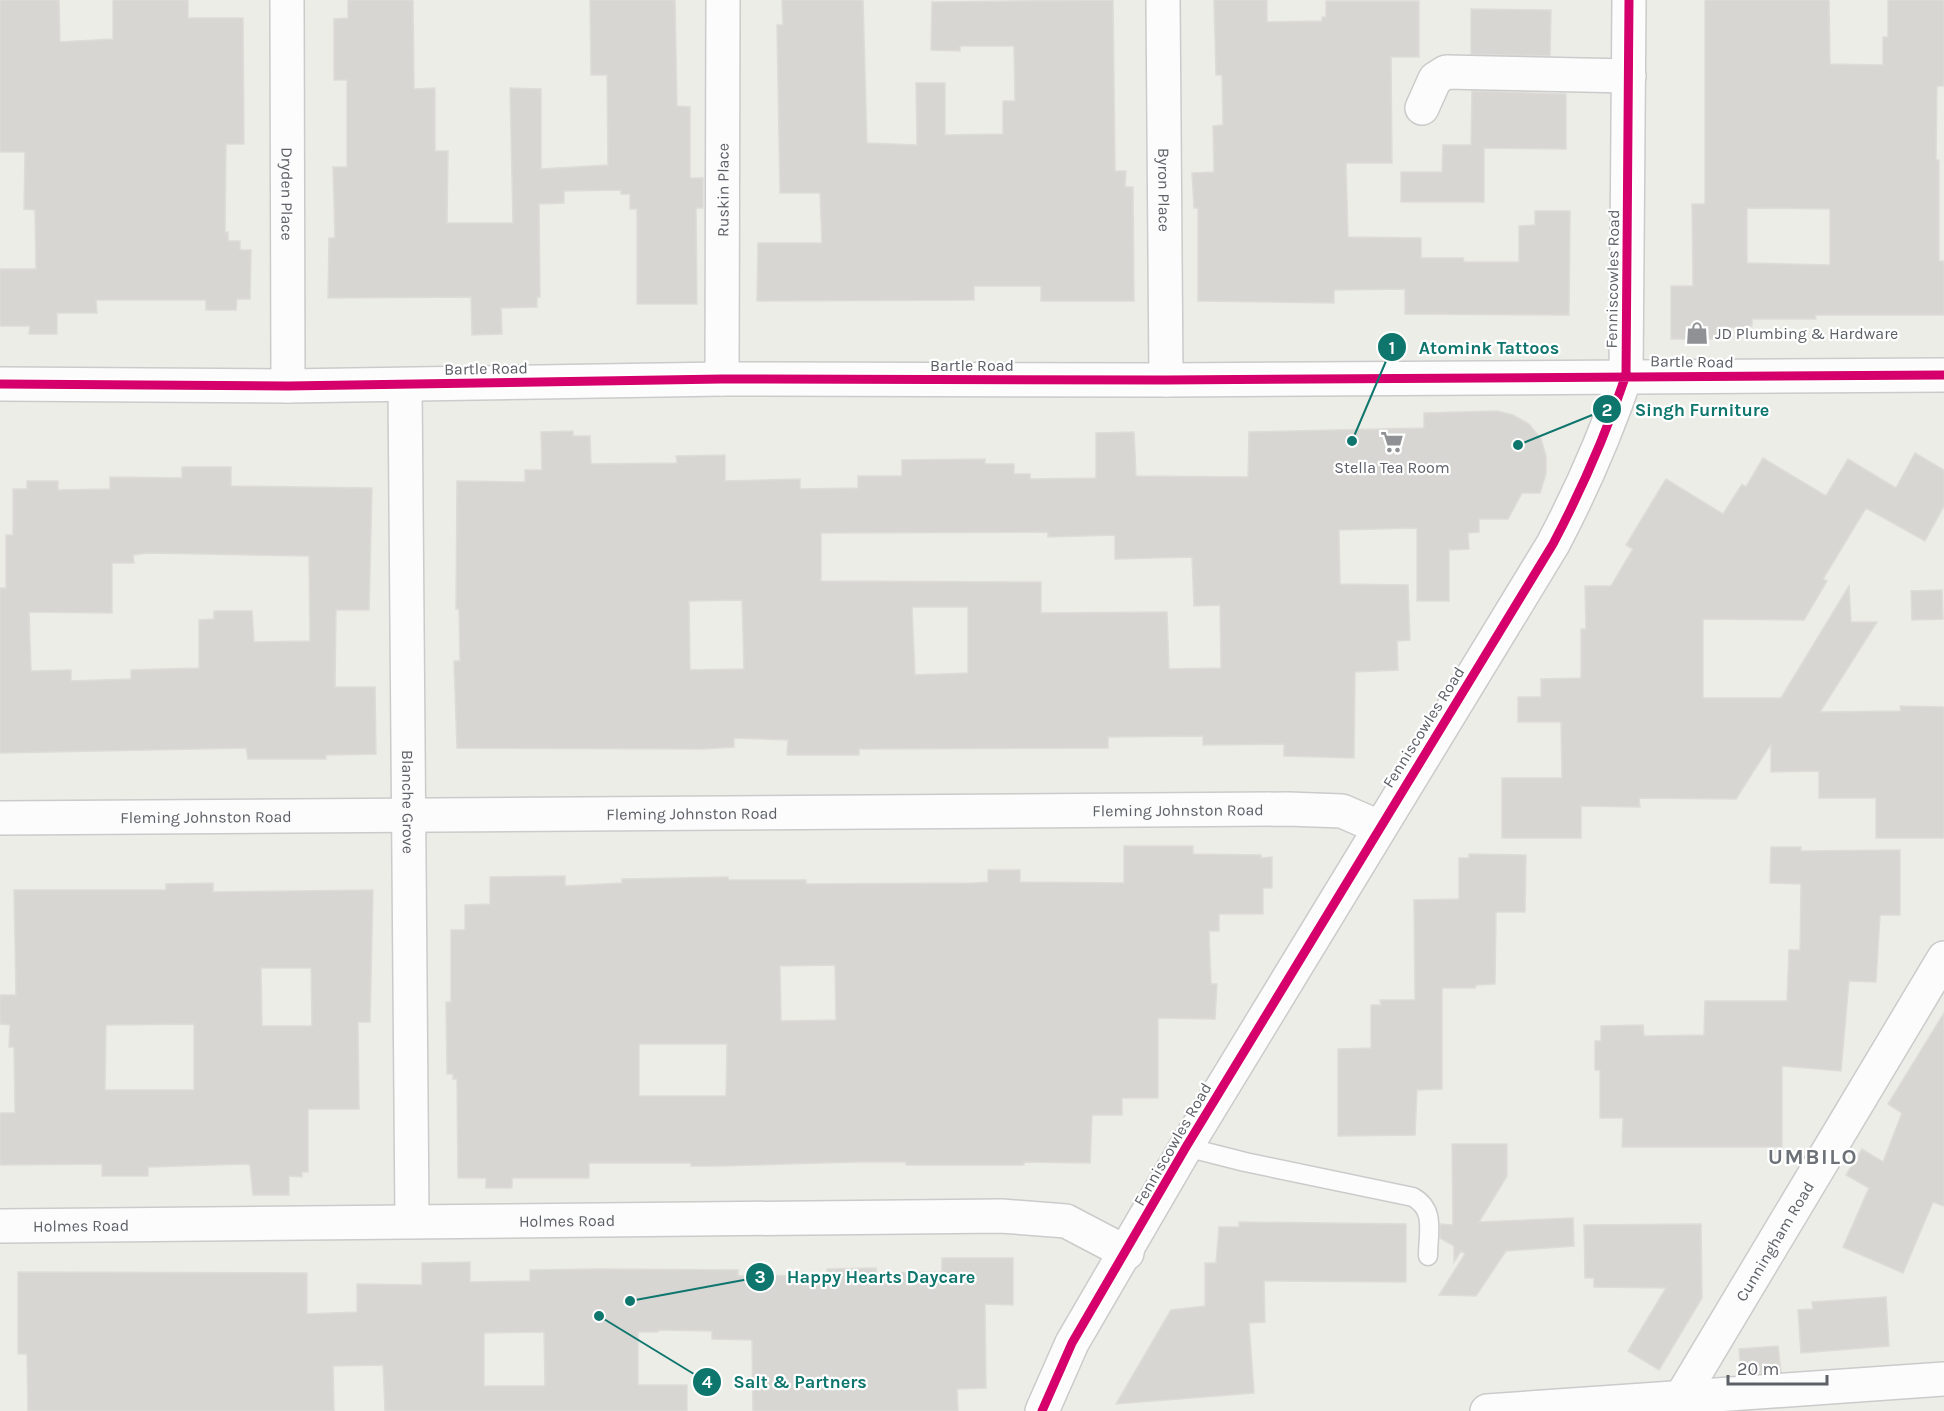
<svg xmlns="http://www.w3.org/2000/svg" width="1944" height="1411" viewBox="0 0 1944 1411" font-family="Karla,sans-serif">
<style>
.building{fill:#d7d6d3;stroke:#dddcd7;stroke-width:1.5;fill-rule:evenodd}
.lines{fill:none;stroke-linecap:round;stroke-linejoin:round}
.lane-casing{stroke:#cacbca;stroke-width:21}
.street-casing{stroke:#cacbca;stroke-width:36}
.lane{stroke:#fcfcfc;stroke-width:18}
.street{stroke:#fcfcfc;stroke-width:33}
.cycleway-casing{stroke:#fff;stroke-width:13}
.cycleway{stroke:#d6006c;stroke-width:9}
.labels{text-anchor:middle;stroke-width:4.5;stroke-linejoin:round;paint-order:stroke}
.street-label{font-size:16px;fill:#5d6067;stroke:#fff}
.poi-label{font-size:16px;fill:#5d6067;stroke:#fff;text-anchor:start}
.district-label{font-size:22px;font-weight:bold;letter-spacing:1.5px;fill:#6d7279;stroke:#fff}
.leader{fill:none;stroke:#0f766e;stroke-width:2}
.callout-dot{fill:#0f766e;stroke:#fff;stroke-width:2}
.mark-label{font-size:18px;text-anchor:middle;font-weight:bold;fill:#fff}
.callout-label{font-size:18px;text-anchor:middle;font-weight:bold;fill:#0f766e;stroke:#fff;stroke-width:4.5;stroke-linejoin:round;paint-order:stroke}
</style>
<rect width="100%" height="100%" fill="#edede8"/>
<!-- building -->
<path class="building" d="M0,0H59L60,42L113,39V0H188V18H243L244,144H226L225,232H228V241H240V250H251L250,299H237L236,310H206V300H96L97,313H57V334H29L30,326H0V269H36L35,210L24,209L25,152H0Z
M348,0H413L414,89L435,88V151H448L447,223H513L510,88L541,89V169L608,165L607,75H591L590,0H675L677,106L690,107V178H703V208H696L697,304H637V209H630V194H621V190L564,191V203L539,204L540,297H537V307L501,308L502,334L472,335L471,297L328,298L329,238H335L333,167H347V80H334V19L348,18Z
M782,0H863L867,143L917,145L916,83H945V135L1003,134V101H1015L1014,46H960V51L931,50L932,2L1113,0L1115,171H1126L1125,187H1133L1134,301H1041V286H974V300L757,301L758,243H822L820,193H780L777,25H783Z
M1214,0H1267V22L1322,21V17H1326V1H1419V57H1391L1392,163H1346L1348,237L1421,238V258H1463L1464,262H1519V226L1535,225V211H1570L1569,315L1405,314V289L1334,290V303L1198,301V208H1194L1192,173L1214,172L1213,126L1223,125L1222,75H1216Z
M1705,0H1829L1830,64L1883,65V37H1888V0H1944V86H1937L1936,160H1939V261H1944V315H1815L1816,319H1752V326L1724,328V339H1671V286H1693L1692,204H1705ZM1747,208L1830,209V265L1747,263Z
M1471,9L1551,10L1550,56L1471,54Z
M1472,91L1566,94V149L1484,148V202H1401V172H1442L1443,145H1471Z
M1497,411L1513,415L1529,424L1541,439L1546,456V474L1540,493H1522L1508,519H1479V532L1468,533L1469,549L1449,550V601H1417V528L1339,530L1340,584L1408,585L1410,640L1397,641L1398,670L1355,672L1354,758L1284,756V744L1203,745V736L1108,737V748L859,749V755H787L788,740L734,738V747L703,749L457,748L454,661H460L459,609H456L457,481L525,482V470H542L541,432L573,431V436H590L591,464L677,463L676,456L725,455V481L800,479V489L858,488V476H902V460L985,459V464H1014V474H1030V479L1096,478V433L1134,432L1136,476L1248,477L1249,432L1424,428V413ZM1048,532V537L1115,535V559L1192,557L1194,606L1220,605L1221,668L1169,669L1167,612L1041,613V582L821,581V533ZM742,600L744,669L690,670L689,601ZM912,607H968V673L915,675Z
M1915,453L1944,470V506L1925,541L1866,508L1823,579L1827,581L1804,620L1703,619V698H1781L1849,586L1851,622H1877L1820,712L1901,711L1900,706L1944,707V838H1876V798H1819V771L1771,772V744L1736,799L1639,798L1640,807L1581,806V838H1502V778H1562L1561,722H1518V697H1541V679L1581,678V629H1586L1585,586H1611L1633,549L1626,545L1666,479L1723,514L1742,484L1746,487L1763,458L1826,496L1848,459L1896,488Z
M182,467H231V486L372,488L369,610H336L335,687H375L376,754L326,755V759H248L246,748L0,753V588H6V535H13V489H27V481H58V490L110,489V477L182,478ZM148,553L309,556L310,641L254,642L252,611H214V619L199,620V668L131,670V679L71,681V670L31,671L29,612L112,613V563H134L133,555Z
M1942,590L1943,619L1912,620L1911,591Z
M1124,846H1193V854L1261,855V858L1272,857V888H1263V914H1219V931H1209L1211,984H1217L1215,1019L1158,1018V1098H1122V1115H1092L1090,1163L1024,1162V1165H906V1162H855L719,1166H691V1163H589V1178H512V1188H486V1178H458L457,1079H453V1074H447L446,1002H451V930H465V905L490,904V877L565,876V886L622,883V879L728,877V880H806V884L974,883L988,882V870H1020V882L1124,883ZM835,965L836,1020L781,1021L780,966ZM639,1044H727L726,1096H639Z
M1771,847H1801V851L1900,850V915H1880L1876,982L1849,981L1841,1071L1782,1066V1147H1622L1623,1118H1600V1070H1595V1041H1601V1026L1643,1025L1644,1036L1704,1035L1705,1001H1787L1789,950H1800L1801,884L1770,883Z
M1469,854L1526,855L1525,912H1496L1495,984L1476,985L1475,988H1442V1089L1417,1090L1415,1135L1338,1136V1049L1371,1048V1005H1381L1380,1000H1415L1414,900L1459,899V858H1469Z
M213,883V892L373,890L370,1022H358L359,1109H308V1172H302V1177L289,1176V1195H253L250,1165L245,1164L148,1167V1176H102V1164L0,1165V1113H15L14,1047H9L10,1025L0,1024V995H16L14,890H166V884ZM261,968H311L312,1026H262ZM194,1024V1090H105L106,1025Z
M1944,1013V1206L1933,1202L1903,1273L1843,1247L1869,1188L1846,1175L1862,1149L1883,1162L1902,1113L1888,1104Z
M1452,1144H1507V1176L1479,1222L1573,1218L1574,1246L1506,1251L1476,1296L1439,1295L1465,1254L1461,1251L1454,1262V1246L1440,1238V1224L1453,1225Z
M1239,1222L1406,1224V1282L1264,1281L1265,1322L1249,1323L1254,1393L1116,1404L1171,1310L1205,1306V1263H1216L1219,1227H1239Z
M1701,1224L1702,1298L1659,1370L1628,1351L1666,1288L1594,1287V1278H1585L1584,1225Z
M942,1258H1013V1305L985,1304L986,1388L957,1389L958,1411H753L752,1340L712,1339V1331L658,1330V1332H638V1385H687V1411H385L383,1365L333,1366L334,1411H28L27,1354H18V1272L307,1273V1314L357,1312V1284L422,1285V1263L470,1262V1282L530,1281V1270L599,1269L738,1270V1276L827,1275V1269L876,1268V1273L942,1272ZM544,1332L545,1386H484V1333Z
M1886,1297L1889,1346L1801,1353L1798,1310L1813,1309L1812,1302Z
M1778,1346L1781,1372L1741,1374L1739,1349Z"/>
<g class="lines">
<!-- lane casing -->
<g class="lane-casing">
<path id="lane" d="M1186,1147L1245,1162L1413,1197C1436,1210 1428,1232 1428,1256"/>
</g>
<!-- street casing -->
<g class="street-casing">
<g id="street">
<path id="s1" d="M287,0L288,386"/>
<path id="s2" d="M1163,0L1166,380"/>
<path d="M1422,108L1435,79L1446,72L1629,76"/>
<path id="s3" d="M722,379L723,0"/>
<path d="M0,384L288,386L722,379L1166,380L1944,375"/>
<path id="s4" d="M405,385L412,1220"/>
<path id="s5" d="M0,818L1288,809L1342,811L1379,827"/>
<path id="s6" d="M0,1226L1001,1216L1066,1221L1127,1253"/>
<path id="s7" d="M1680,1399L1944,958"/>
<path d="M1042,1411L1072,1343L1186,1147L1553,544C1582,489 1606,434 1626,375L1629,0"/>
<path d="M1487,1411L1944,1379"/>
</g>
</g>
<!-- lane -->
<use href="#lane" class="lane"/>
<!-- street -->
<use href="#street" class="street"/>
<!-- cycleway casing -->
<g class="cycleway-casing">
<path id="cycleway" d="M0,384L288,386L722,379L1166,380L1944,375
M1042,1411L1072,1343L1186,1147L1553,544C1582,489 1606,434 1626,375L1629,0"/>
</g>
<!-- cycleway -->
<use href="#cycleway" class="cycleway"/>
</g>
<!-- icons -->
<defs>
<g id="shop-bare" transform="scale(1.8)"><path d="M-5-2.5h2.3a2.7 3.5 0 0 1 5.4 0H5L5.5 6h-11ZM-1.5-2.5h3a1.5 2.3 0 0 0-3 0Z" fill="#8f9194" stroke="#fff" stroke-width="2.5" paint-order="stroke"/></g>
<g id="supermarket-bare" transform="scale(1.8)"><path d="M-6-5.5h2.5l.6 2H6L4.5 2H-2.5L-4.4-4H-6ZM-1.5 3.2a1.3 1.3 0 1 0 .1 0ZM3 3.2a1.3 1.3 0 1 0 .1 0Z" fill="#8f9194" stroke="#fff" stroke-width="2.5" paint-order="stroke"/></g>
</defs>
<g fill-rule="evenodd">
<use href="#shop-bare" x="1697" y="333"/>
<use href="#supermarket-bare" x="1392" y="442"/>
</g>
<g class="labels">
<!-- street labels -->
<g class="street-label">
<text dy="6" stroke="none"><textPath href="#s3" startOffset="189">Ruskin Place</textPath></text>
<text dy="6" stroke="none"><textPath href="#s2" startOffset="190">Byron Place</textPath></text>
<text dy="6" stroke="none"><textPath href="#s1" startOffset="194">Dryden Place</textPath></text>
<text transform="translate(1612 279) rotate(-89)" y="6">Fenniscowles Road</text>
<text transform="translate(1692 361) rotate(1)" y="6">Bartle Road</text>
<text x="972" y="371">Bartle Road</text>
<text transform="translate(486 368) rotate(-1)" y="6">Bartle Road</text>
<text transform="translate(1423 727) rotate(-58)" y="6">Fenniscowles Road</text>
<text dy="6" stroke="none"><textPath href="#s4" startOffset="417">Blanche Grove</textPath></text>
<text dy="6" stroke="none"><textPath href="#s5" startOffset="1178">Fleming Johnston Road</textPath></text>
<text dy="6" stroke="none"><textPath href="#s5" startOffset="692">Fleming Johnston Road</textPath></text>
<text dy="6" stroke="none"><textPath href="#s5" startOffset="206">Fleming Johnston Road</textPath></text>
<text transform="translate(1172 1144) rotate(-60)" y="6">Fenniscowles Road</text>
<text dy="6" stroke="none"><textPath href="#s6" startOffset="567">Holmes Road</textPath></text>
<text dy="6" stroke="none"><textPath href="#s6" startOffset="81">Holmes Road</textPath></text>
<text dy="6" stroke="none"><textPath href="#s7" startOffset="184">Cunningham Road</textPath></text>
</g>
<!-- poi labels -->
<g class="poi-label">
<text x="1715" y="339">JD Plumbing &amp; Hardware</text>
<text x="1392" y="473" text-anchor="middle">Stella Tea Room</text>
</g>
<!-- district labels -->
<g class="district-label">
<text x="1813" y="1164">UMBILO</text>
</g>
</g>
<!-- callouts -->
<path class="leader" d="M1352 441L1392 347M1518 445L1607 409M630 1301L760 1277M599 1316L707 1382"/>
<g class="callout-dot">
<circle cx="1352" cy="441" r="6"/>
<circle cx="1518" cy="445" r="6"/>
<circle cx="630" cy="1301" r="6"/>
<circle cx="599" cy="1316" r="6"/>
<circle cx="1392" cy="347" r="15"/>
<circle cx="1607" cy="409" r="15"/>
<circle cx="760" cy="1277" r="15"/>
<circle cx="707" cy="1382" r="15"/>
</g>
<g class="mark-label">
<text x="1392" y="354">1</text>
<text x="1607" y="416">2</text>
<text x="760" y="1283">3</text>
<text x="707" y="1388">4</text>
</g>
<g class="callout-label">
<text x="1489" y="354">Atomink Tattoos</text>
<text x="1702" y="416">Singh Furniture</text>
<text x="881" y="1283">Happy Hearts Daycare</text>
<text x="800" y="1388">Salt &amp; Partners</text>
</g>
<!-- scale -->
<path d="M1728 1375v9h99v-9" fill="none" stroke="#5d6067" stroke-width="3"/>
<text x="1737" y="1375" font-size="18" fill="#5d6067" stroke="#ffffff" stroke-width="4.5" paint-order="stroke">20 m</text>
</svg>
